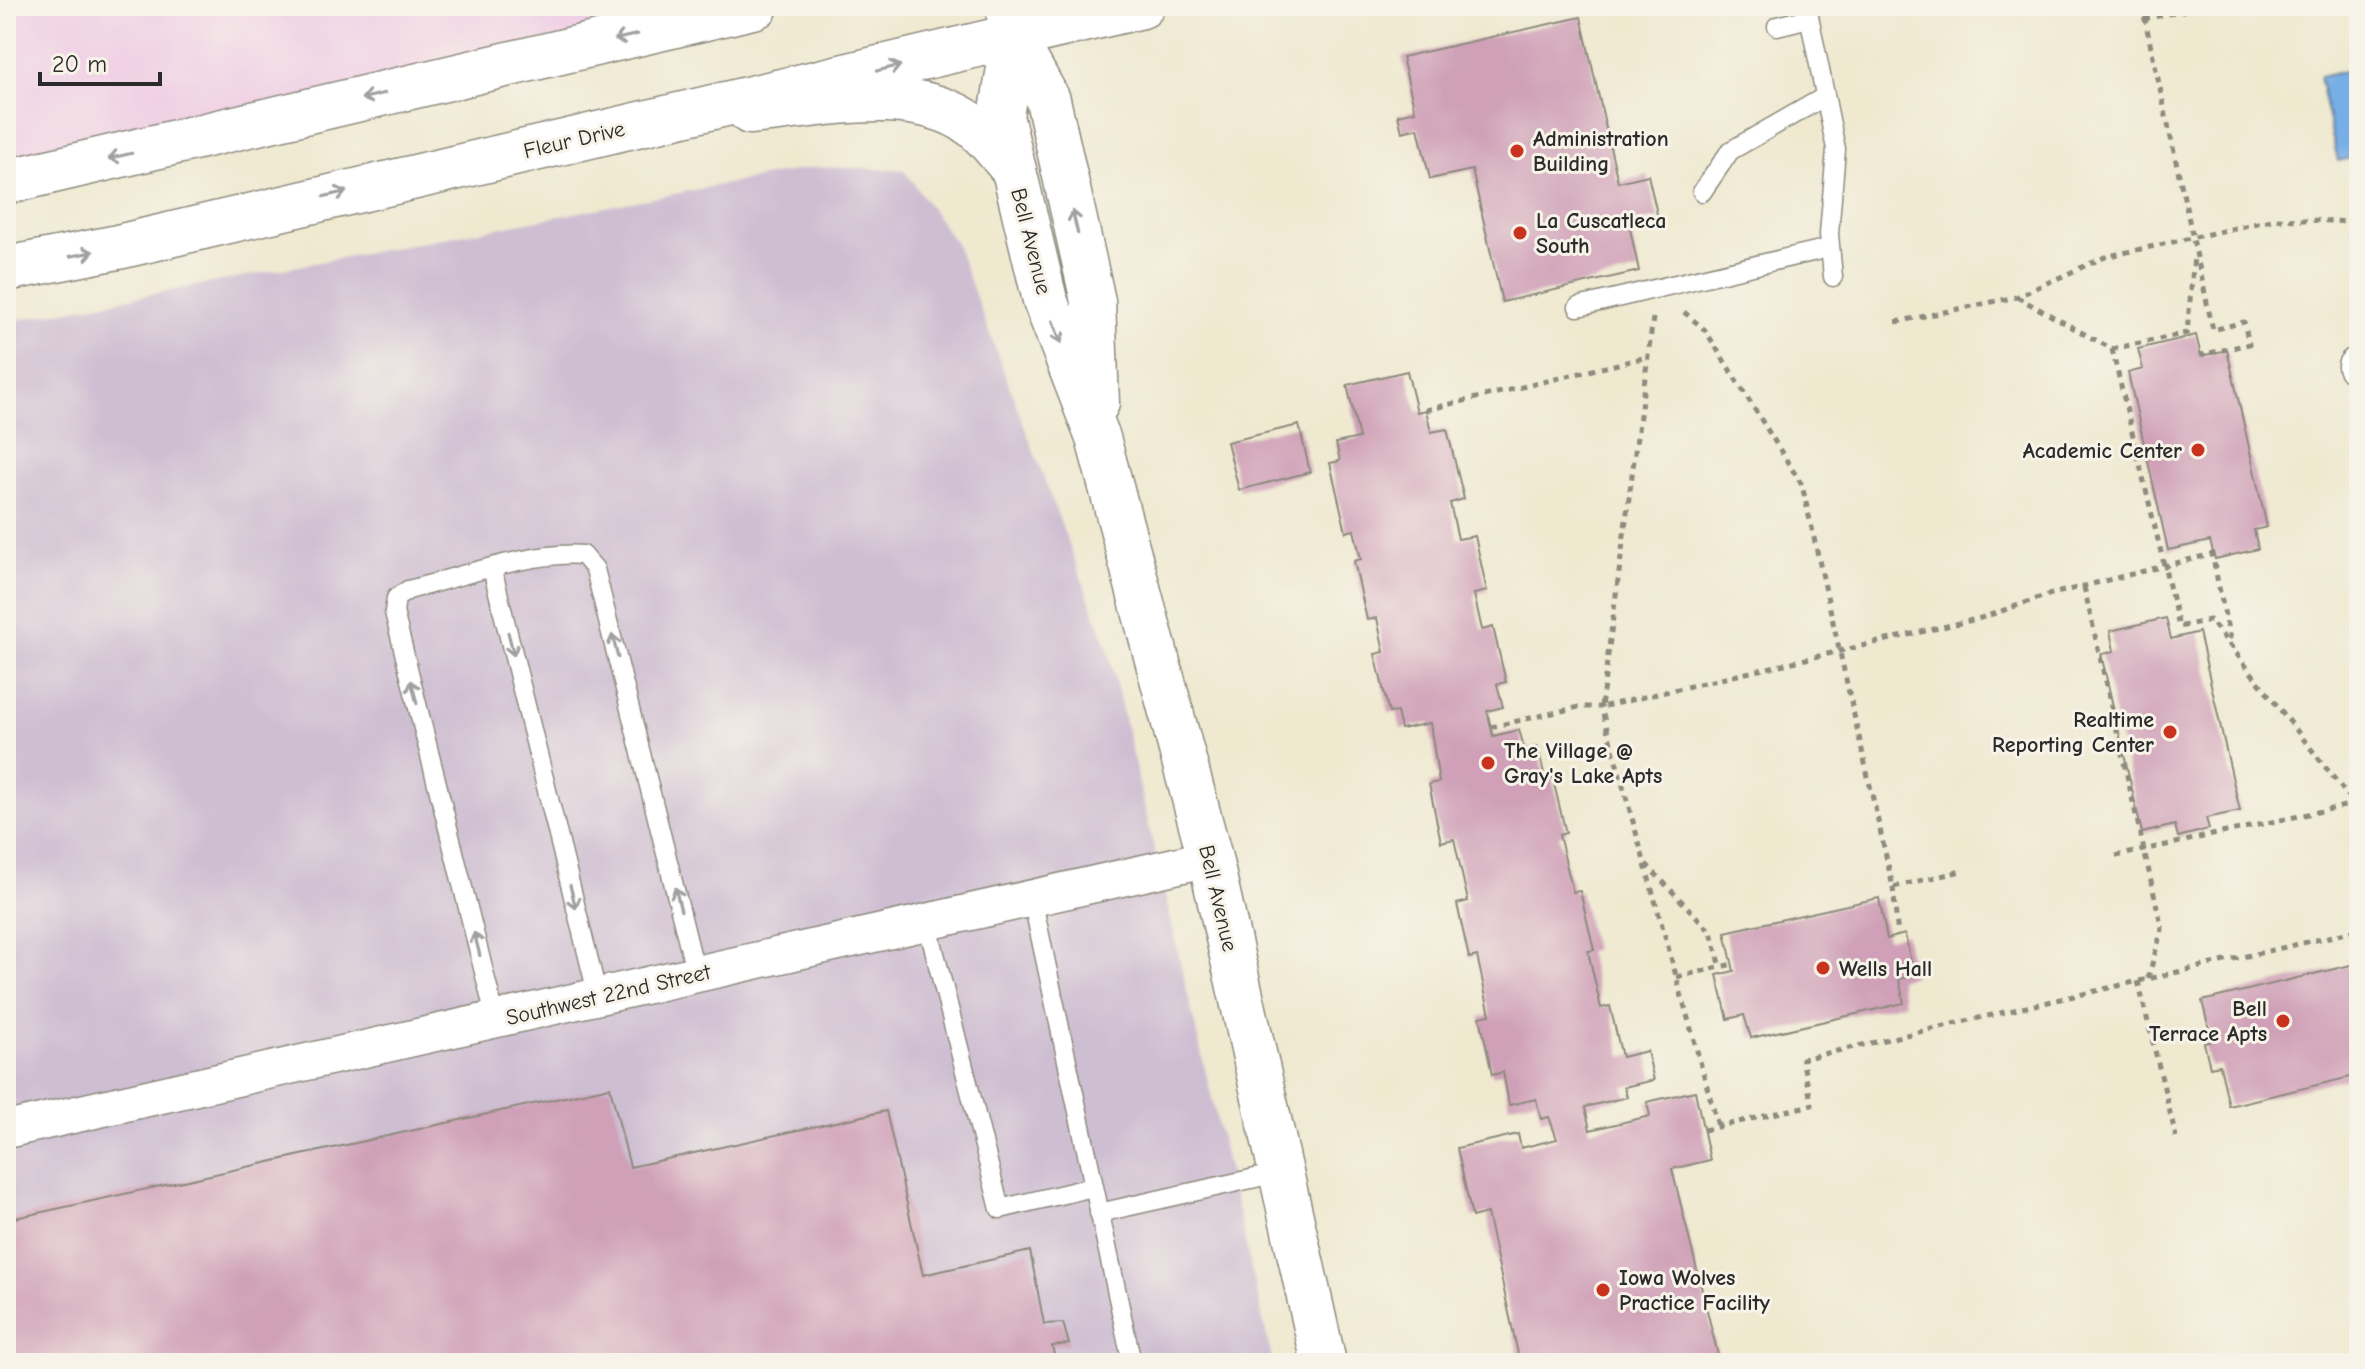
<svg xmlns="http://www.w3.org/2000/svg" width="2365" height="1369" viewBox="0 0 2365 1369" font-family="'Comic Neue',sans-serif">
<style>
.built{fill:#f0d0e5}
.industrial{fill:#cebed2}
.water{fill:#77aee6;stroke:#516c88;stroke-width:2}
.building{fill:#cfa0b7}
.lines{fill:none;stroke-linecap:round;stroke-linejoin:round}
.service-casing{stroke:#8d8a7e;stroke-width:21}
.minor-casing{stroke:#8d8a7e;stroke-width:39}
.tertiary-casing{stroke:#8d8a7e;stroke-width:47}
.secondary-casing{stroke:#8d8a7e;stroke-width:47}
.primary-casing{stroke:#8d8a7e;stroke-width:47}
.path{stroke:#8d8a7e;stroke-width:5;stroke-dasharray:6 6;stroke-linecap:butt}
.service{stroke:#fff;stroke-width:18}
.minor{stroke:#fff;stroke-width:36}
.tertiary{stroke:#fff;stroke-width:44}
.secondary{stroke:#fff;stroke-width:44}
.primary{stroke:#fff;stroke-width:44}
.oneway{stroke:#a0a0a0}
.poi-dot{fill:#c8321e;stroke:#f7f3e8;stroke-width:3}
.labels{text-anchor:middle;stroke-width:6;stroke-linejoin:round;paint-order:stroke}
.poi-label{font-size:22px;font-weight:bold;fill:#2b2b2b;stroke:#f7f3e8;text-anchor:start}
.street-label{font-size:22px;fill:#2b2b2b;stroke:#f7f3e8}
</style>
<rect width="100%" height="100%" fill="#f7f3e8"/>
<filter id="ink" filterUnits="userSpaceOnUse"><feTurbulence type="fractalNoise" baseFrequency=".0125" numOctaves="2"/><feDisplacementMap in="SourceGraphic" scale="16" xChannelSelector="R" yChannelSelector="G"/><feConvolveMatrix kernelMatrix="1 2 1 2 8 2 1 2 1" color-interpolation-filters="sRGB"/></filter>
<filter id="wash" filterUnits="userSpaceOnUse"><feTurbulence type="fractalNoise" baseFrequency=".006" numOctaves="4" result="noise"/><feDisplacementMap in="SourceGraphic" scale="32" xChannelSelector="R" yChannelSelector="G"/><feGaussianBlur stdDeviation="1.8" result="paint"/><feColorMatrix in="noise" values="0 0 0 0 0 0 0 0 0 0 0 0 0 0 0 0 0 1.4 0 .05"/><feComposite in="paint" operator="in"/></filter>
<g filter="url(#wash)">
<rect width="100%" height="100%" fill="#efe9d0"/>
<!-- built -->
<path class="built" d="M6,6H756L6,182Z"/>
<!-- industrial -->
<path class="industrial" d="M815,167L904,170L956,244L1108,649L1273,1363H6V322Z"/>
<!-- water -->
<path class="water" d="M2356,69L2359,156L2338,161L2319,77Z"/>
<g id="blocks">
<!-- building -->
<path class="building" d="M1581,17L1618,182L1648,175L1658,218L1629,224L1639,271L1502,302L1472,170L1430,179L1418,128L1402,132L1398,115L1415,111L1402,57Z
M2196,335L2201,356L2227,350L2267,527L2254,530L2258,549L2215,559L2210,541L2168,550L2128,373L2143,369L2138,349Z
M1407,371L1417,412L1426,410L1431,432L1447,429L1464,499L1450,503L1458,539L1475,536L1487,591L1474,594L1482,630L1493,627L1506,682L1497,684L1503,707L1487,711L1493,736L1519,730L1525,750L1538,747L1545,778L1552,776L1566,833L1559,835L1573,892L1580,891L1594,950L1588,951L1601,1008L1610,1006L1622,1057L1647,1051L1654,1080L1624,1087L1627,1097L1585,1107L1590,1130L1650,1116L1647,1102L1695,1091L1710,1160L1672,1169L1720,1363H1520L1487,1213L1472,1217L1457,1148L1518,1134L1521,1148L1557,1139L1549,1117L1541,1119L1536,1099L1509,1105L1503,1072L1492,1075L1480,1017L1490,1015L1477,956L1469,958L1457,904L1468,901L1454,839L1441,842L1429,784L1439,782L1430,723L1401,729L1397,712L1389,713L1375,654L1384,652L1377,618L1367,620L1354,561L1361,559L1354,530L1346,532L1330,463L1340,461L1336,443L1359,438L1347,385Z
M1299,425L1310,472L1239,490L1227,442Z
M2166,618L2171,639L2199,632L2240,811L2206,818L2209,829L2178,837L2175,825L2142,833L2101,654L2114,651L2110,631Z
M1879,898L1887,939L1905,934L1914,976L1899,979L1904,1003L1751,1038L1744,1015L1728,1019L1717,975L1734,971L1725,932Z
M2359,963V1075L2229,1106L2220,1065L2210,1067L2204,1043L2212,1041L2202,1001Z
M610,1087L630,1167L886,1111L923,1275L1030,1251L1044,1324L1063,1323L1069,1344L1052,1346L1056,1363H6V1220Z"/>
</g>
</g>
<g filter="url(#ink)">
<use href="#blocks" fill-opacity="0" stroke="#8d8a7e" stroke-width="2"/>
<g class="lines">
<!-- service casing -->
<g class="service-casing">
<path id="service" d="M1807,6L1836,149L1829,234L1833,277
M1777,26L1809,18
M1702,192L1730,151L1824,97
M1578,307L1829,248
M492,568L598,997
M1032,898L1132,1363
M927,922L1000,1209L1093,1187
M496,1020L394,612L396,598L408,590C456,578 535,550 583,555L595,569L696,974
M1099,1213L1282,1172"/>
</g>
<!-- minor casing -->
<g class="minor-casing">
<path id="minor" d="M2356,366L2359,365
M6,1130L1210,858"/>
</g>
<!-- tertiary casing -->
<g class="tertiary-casing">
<path id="tertiary" d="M1014,38L1001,116L1045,300L1098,438L1210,858L1324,1363
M1014,38L1048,100L1093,301L1097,403"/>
</g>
<!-- secondary casing -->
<g class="secondary-casing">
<path id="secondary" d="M1007,6L1014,38
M750,112C819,106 913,82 972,125C988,137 1001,156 1014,170"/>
</g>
<!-- primary casing -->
<g class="primary-casing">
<path id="primary" d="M6,182L756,6
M6,269L118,247L1142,6"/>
</g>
<!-- path -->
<path class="path" d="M2142,6L2213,330L2244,322L2249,344L2201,355
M2144,19L2206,6
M2017,297L2112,349L2187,333L2194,256
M1684,312L1705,330L1802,485L1893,887L1962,871
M1653,318L1601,707L1981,618L2048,595L2212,554L2232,649
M1896,322L2016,297L2105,257L2276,219L2359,222
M2112,349L2179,627L2210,620L2359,810
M1426,410L1647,357
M2084,587L2162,929L2148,978
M1491,727L1579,707H1601L1718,1126
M2116,856L2354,804
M1646,864L1711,932L1721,967
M1893,887L1898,936
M1677,977L1733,964
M2138,981L2176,1137
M1704,1130L1812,1105L1802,1059L2359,930"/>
<!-- service -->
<use href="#service" class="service"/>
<!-- minor -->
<use href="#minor" class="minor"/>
<!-- tertiary -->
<use href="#tertiary" class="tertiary"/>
<!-- secondary -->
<use href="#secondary" class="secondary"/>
<!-- primary -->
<use href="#primary" class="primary"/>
</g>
<!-- one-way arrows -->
<defs><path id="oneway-shaft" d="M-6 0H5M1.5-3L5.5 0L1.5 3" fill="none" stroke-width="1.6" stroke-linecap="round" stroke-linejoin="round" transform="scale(2)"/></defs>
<g class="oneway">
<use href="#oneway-shaft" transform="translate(626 37) rotate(167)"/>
<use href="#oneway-shaft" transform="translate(889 68) rotate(-13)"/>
<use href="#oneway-shaft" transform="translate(373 96) rotate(167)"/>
<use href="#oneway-shaft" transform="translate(120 156) rotate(167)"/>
<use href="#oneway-shaft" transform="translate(335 194) rotate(-13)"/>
<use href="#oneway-shaft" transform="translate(1075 222) rotate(-103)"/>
<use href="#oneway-shaft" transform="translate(82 254) rotate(-11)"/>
<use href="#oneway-shaft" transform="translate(1057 332) rotate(69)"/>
<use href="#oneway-shaft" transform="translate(511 644) rotate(76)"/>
<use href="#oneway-shaft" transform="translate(615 646) rotate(-104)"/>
<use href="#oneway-shaft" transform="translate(414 692) rotate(-104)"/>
<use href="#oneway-shaft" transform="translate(573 897) rotate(76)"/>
<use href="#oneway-shaft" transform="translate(678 899) rotate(-104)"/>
<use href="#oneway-shaft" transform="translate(477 944) rotate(-104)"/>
</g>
</g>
<!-- markers -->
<g class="poi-dot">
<circle cx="1517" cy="151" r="8"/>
<circle cx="1520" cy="233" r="8"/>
<circle cx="2198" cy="450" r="8"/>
<circle cx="2170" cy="732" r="8"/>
<circle cx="1488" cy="763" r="8"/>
<circle cx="1823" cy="968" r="8"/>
<circle cx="2283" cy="1021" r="8"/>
<circle cx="1603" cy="1290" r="8"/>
</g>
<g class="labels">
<!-- poi labels -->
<g class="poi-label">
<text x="1533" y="146">Administration<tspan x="1533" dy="25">Building</tspan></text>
<text x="1536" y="228">La Cuscatleca<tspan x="1536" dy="25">South</tspan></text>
<text x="2182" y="458" text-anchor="end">Academic Center</text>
<text x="2154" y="727" text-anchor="end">Realtime<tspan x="2154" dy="25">Reporting Center</tspan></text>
<text x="1504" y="758">The Village @<tspan x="1504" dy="25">Gray's Lake Apts</tspan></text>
<text x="1839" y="976">Wells Hall</text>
<text x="2267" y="1016" text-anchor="end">Bell<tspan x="2267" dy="25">Terrace Apts</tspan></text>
<text x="1619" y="1285">Iowa Wolves<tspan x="1619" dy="25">Practice Facility</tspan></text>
</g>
<!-- street labels -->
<g class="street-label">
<text transform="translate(574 139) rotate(-13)" y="8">Fleur Drive</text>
<text transform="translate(1032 241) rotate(76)" y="8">Bell Avenue</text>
<text transform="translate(1219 898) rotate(77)" y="8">Bell Avenue</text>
<text transform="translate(608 994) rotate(-13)" y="8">Southwest 22nd Street</text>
</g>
</g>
<!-- margin -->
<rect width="2365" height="1369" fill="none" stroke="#f7f3e8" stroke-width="32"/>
<!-- scale -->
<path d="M40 72v12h120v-12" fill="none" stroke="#2b2b2b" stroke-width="4"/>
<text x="52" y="72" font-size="24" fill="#2b2b2b" stroke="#f7f3e8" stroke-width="6" paint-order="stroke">20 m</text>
</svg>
